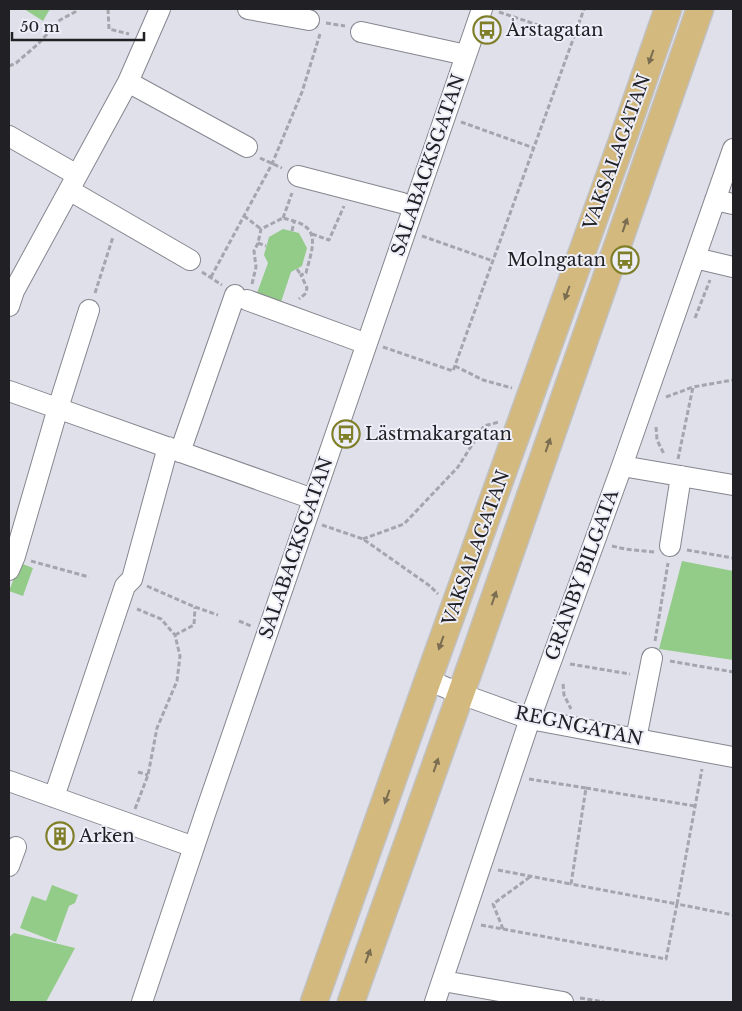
<svg xmlns="http://www.w3.org/2000/svg" width="742" height="1011" viewBox="0 0 742 1011" font-family="'Libre Baskerville',serif">
<style>
.green{fill:#93cb89}
.lines{fill:none;stroke-linecap:round;stroke-linejoin:round}
.minor-casing{stroke:#85868f;stroke-width:22}
.major-casing{stroke:#c1c1c2;stroke-width:29}
.path{stroke:#a5a5ad;stroke-width:3;stroke-dasharray:5 2.5;stroke-linecap:butt}
.minor{stroke:#fff;stroke-width:20}
.major{stroke:#d3b97d;stroke-width:26}
.oneway{fill:#7a6d51}
.labels{text-anchor:middle;stroke-width:4;stroke-linejoin:round;paint-order:stroke}
.poi-label{font-size:18px;fill:#212125;stroke:#edeef8;text-anchor:start}
.street-label{font-size:18px;fill:#212125;stroke:#edeef8}
</style>
<rect width="100%" height="100%" fill="#e0e0ea"/>
<!-- green -->
<path class="green" d="M24,9H50L43,21Z
M283,229L299,233L307,248L302,266L291,272L281,302L257,293L268,263L264,255L269,237Z
M682,561L733,571V660L659,649Z
M20,563L33,568L23,596L9,591Z
M52,885L78,895L75,903L69,906L56,942L20,928L32,896L46,901Z
M14,933L75,948L46,1002H9V937Z"/>
<g class="lines">
<!-- minor casing -->
<g class="minor-casing">
<path id="minor" d="M248,9L309,20
M361,32L466,55
M128,82L247,147
M9,136L77,175
M298,176L402,203
M69,190L190,260
M715,200L733,204
M695,258L733,267
M247,300L356,340
M9,306L14,291L128,82L160,9
M9,391L313,499
M180,452L235,295
M622,466L733,485
M670,546L681,476
M9,570L15,556L58,408L89,310
M428,680L461,694L530,719L733,757
M636,739L652,658
M9,781L194,847
M54,797L125,586L132,579L168,447
M9,866L16,847
M443,981L563,1002
M142,1002L205,814L482,9
M435,1002L530,719L622,466L733,149"/>
</g>
<!-- major casing -->
<g class="major-casing">
<path id="major" d="M314,1002L428,680L625,133L668,9
M351,1002L476,651L700,9"/>
</g>
<!-- path -->
<path class="path" d="M108,9L109,29L129,34
M499,12L574,37
M326,23L345,26
M9,66L16,63L38,44L60,20L75,12L76,9
M461,122L534,148
M260,158L282,168
M244,216L261,229
M283,218L292,193
M292,231L294,222
M312,234L329,240L344,206
M422,236L493,261
M258,243L266,246
M297,269L301,275
M202,272L222,285
M211,277L272,164L302,92L320,34
M252,284L256,267L254,251L258,243L261,229L283,218C290,220 300,222 306,227C319,237 309,259 306,273L301,275L307,288L305,294L299,299
M95,293L113,237
M695,318L710,280
M383,347L453,371L584,9
M455,366L483,380L512,388
M666,397L693,387
M656,427L657,440L664,454
M678,459L693,387L733,380
M322,525L363,539L430,586L438,594
M363,539L404,524L458,467L484,426L499,422
M612,546L625,549L655,552
M687,550L733,558
M31,561L89,577
M147,586L195,607L218,615
M239,621L251,626
M175,635L194,625L195,607
M655,641L668,563
M670,661L733,672
M570,664L630,674
M563,684L564,695L571,709
M138,772L148,775
M529,779L586,788L571,884L677,904L702,769
M586,788L695,806
M135,809L148,775L157,728L177,681L180,656L175,635L161,619L137,609
M498,870L571,884
M481,925L666,959L677,904L733,915
M503,929L493,904L530,877
M580,998L604,1002"/>
<!-- minor -->
<use href="#minor" class="minor"/>
<!-- major -->
<use href="#major" class="major"/>
</g>
<!-- one-way arrows -->
<defs><path id="oneway-solid" d="M-6-.8H1V-3.2L6.5 0L1 3.2V.8H-6Z" transform="scale(1.25)"/></defs>
<g class="oneway">
<use href="#oneway-solid" transform="translate(651 57) rotate(109)"/>
<use href="#oneway-solid" transform="translate(625 225) rotate(-71)"/>
<use href="#oneway-solid" transform="translate(567 293) rotate(110)"/>
<use href="#oneway-solid" transform="translate(548 445) rotate(-71)"/>
<use href="#oneway-solid" transform="translate(494 598) rotate(-71)"/>
<use href="#oneway-solid" transform="translate(441 643) rotate(110)"/>
<use href="#oneway-solid" transform="translate(436 765) rotate(-71)"/>
<use href="#oneway-solid" transform="translate(387 797) rotate(110)"/>
<use href="#oneway-solid" transform="translate(368 956) rotate(-70)"/>
</g>
<!-- icons -->
<defs>
<g id="bus-ring" transform="scale(1.4375)"><circle r="9.5" fill="#edeef8" stroke="#7f7f28" stroke-width="1.5"/><path d="M-5-6H5V4H4V6H2V4H-2V6H-4V4H-5ZM-3.5-4V0h7V-4ZM-3.5 1.2v1.5H-2V1.2ZM2 1.2v1.5H3.5V1.2Z" fill="#7f7f28"/></g>
<g id="building-ring" transform="scale(1.4375)"><circle r="9.5" fill="#edeef8" stroke="#7f7f28" stroke-width="1.5"/><path d="M-4-6H4V6H1V3H-1V6H-4ZM-2.5-4.3h1.7v1.8h-1.7ZM.8-4.3h1.7v1.8H.8ZM-2.5-1h1.7V.8h-1.7ZM.8-1h1.7V.8H.8Z" fill="#7f7f28"/></g>
</defs>
<g fill-rule="evenodd">
<use href="#bus-ring" x="487" y="30"/>
<use href="#bus-ring" x="625" y="260"/>
<use href="#bus-ring" x="346" y="434"/>
<use href="#building-ring" x="60" y="836"/>
</g>
<g class="labels">
<!-- poi labels -->
<g class="poi-label">
<text x="506" y="36">Årstagatan</text>
<text x="606" y="266" text-anchor="end">Molngatan</text>
<text x="365" y="440">Lästmakargatan</text>
<text x="79" y="842">Arken</text>
</g>
<!-- street labels -->
<g class="street-label">
<text transform="translate(617 152) rotate(-70)" y="6">VAKSALAGATAN</text>
<text transform="translate(428 165) rotate(-71)" y="6">SALABACKSGATAN</text>
<text transform="translate(296 548) rotate(-71)" y="6">SALABACKSGATAN</text>
<text transform="translate(476 548) rotate(-70)" y="6">VAKSALAGATAN</text>
<text transform="translate(582 575) rotate(-70)" y="6">GRÄNBY BILGATA</text>
<text transform="translate(579 726) rotate(12)" y="6">REGNGATAN</text>
</g>
</g>
<!-- border -->
<rect width="742" height="1011" fill="none" stroke="#212125" stroke-width="20"/>
<!-- scale -->
<path d="M12 32v8h132v-8" fill="none" stroke="#212125" stroke-width="2.5"/>
<text x="20" y="32" font-size="15" fill="#212125" stroke="#edeef8" stroke-width="4" paint-order="stroke">50 m</text>
</svg>
